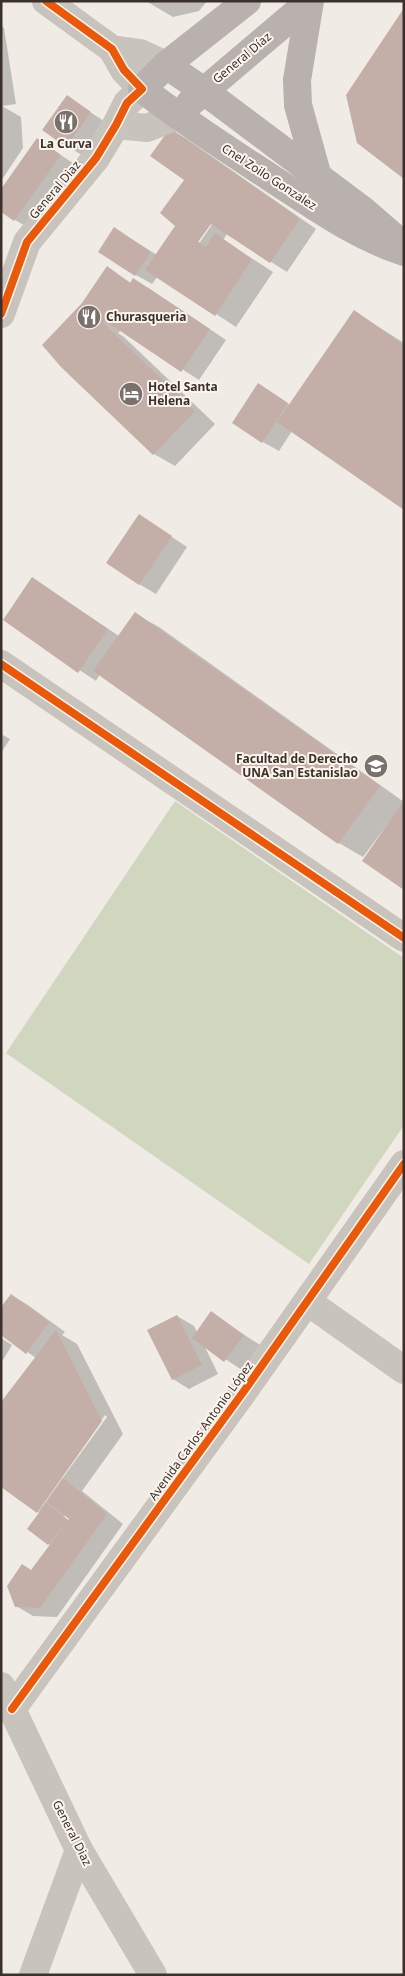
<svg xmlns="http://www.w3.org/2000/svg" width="405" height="1976" viewBox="0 0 405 1976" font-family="'Noto Sans',sans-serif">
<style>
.green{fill:#d1d6bf}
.shadow{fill:#0003;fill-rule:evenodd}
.building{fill:#c3afa7}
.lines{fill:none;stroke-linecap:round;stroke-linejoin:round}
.minor{stroke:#c9c3be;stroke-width:28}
.major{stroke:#b8b1ad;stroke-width:28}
.cycleway-casing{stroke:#fbf5ee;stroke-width:11}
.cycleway{stroke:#e8590c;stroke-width:8}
.labels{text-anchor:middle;stroke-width:4;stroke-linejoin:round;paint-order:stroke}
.street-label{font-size:12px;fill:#3b302b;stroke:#fbf5ee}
.poi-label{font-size:12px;font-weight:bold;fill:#3b302b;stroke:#fbf5ee;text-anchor:start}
</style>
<rect width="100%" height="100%" fill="#f0ebe5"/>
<!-- green -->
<path class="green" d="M175,801L404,958V1125L309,1264L6,1053Z"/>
<!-- shadow -->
<path class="shadow" d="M146,1H207L199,11L173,17Z
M1,26L4,28L16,104L2,106L21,117L23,148L1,181Z
M67,97L107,123L83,156L44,130Z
M171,130L187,139L316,229L287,272L227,234L223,240L273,272L236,327L158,276L152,284L136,275L115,229L157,255L175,228L186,180ZM213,218L215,220L200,242H197Z
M38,140L76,165L31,229L15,220Z
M108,268L131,283L133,280L150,289L226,340L199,380L121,330L118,333L124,337L215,424L175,466L154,454L83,304Z
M355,312L404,343V509L292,431L279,451L263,442L274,394L290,405Z
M140,516L187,547L156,594L139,584Z
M33,579L119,636L135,614L159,627L404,802L363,857L339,843L100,674L96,681L5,620Z
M1,734L10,739L1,753Z
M11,1295L28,1305L65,1332L62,1335L77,1344L123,1434L82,1491L123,1524L57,1617L33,1616L16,1606L32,1570L51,1546L29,1529L40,1513L38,1512L107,1417L105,1415L36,1511V1358L1,1334ZM66,1515L71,1519L70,1521L64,1517Z
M211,1313L260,1345L242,1370L204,1345L218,1374L189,1389L173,1379L177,1316L194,1326L197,1332Z
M1,1338L12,1345L3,1360L1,1359Z"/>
<!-- building -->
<path class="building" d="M404,8V179L357,143L346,95Z
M67,95L91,112L66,147L42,130Z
M170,128L300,219L270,263L211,224L198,242L206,247L215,233L252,259L215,316L145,270L175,226L160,213L184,180L150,156Z
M37,138L61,155L14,221L1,212V189Z
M114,227L151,252L135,276L98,252Z
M107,266L130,283L133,278L210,329L181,372L104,320L103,323L195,411L153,455L61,367L42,345L82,303Z
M354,310L404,345V510L277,422Z
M258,383L288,403L262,443L232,423Z
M139,514L172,536L139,585L106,563Z
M32,577L108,629L78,673L3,620Z
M135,612L380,786L338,844L93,671Z
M404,800V890L362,861Z
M11,1294L49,1322L26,1354L1,1335V1307Z
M211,1311L244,1335L224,1362L192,1338Z
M177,1315L202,1365L172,1380L147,1330Z
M56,1330L102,1421L37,1513L1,1487V1402Z
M63,1478L107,1514L40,1608L15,1607L7,1586L22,1564L31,1570L69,1519L47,1502Z
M46,1503L68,1520L48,1545L27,1529Z"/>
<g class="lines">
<!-- minor -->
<path class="minor" d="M112,49L140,53L166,65
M116,125L147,128L176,116
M1,314L27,242L96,158L116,125L127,103L142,89L124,70L112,49L46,1
M1,664L404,938
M308,1302L404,1370
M1,1686L79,1850L153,1975
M12,1709L244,1391L404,1164
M33,1975L79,1850"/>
<!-- major -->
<path class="major" d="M247,1L166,65L142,89C183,121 227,149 271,178C314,206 355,236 404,252
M310,1L297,80L298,105L318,177
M166,65L204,91L364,211L401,243
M190,103L310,1"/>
<!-- cycleway casing -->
<g class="cycleway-casing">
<path id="cycleway" d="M1,314L27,242L96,158L116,125L127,103L142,89L124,70L112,49L46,1
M1,664L404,938
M12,1709L244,1391L404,1164"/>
</g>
<!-- cycleway -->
<use href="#cycleway" class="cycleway"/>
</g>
<!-- icons -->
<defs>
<g id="restaurant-disc" transform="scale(1.25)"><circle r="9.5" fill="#7a716c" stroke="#fbf5ee"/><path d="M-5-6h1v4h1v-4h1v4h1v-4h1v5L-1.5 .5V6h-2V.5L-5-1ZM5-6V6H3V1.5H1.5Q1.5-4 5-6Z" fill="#fff"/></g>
<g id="hotel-disc" transform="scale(1.25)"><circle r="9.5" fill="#7a716c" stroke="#fbf5ee"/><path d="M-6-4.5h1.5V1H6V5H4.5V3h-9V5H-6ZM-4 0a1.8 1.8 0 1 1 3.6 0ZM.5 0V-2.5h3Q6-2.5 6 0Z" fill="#fff"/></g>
<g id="university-disc" transform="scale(1.25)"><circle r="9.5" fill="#7a716c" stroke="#fbf5ee"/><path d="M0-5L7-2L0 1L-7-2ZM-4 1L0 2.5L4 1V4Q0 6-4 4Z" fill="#fff"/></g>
</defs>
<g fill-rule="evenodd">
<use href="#restaurant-disc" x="66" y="122"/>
<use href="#restaurant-disc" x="89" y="317"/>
<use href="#hotel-disc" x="131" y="394"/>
<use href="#university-disc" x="376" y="766"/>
</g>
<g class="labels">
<!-- street labels -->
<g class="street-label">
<text transform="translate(242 58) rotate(-40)" y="4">General Díaz</text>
<text transform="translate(269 177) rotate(33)" y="4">Cnel Zoilo Gonzalez</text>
<text transform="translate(55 190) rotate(-50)" y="4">General Diaz</text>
<text transform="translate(201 1431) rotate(-54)" y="4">Avenida Carlos Antonio López</text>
<text transform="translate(72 1833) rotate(63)" y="4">General Diaz</text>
</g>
<!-- poi labels -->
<g class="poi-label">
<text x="66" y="148" text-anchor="middle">La Curva</text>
<text x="106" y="321">Churasqueria</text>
<text x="148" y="391">Hotel Santa<tspan x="148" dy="14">Helena</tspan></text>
<text x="358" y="763" text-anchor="end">Facultad de Derecho<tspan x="358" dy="14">UNA San Estanislao</tspan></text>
</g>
</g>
<!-- border -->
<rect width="405" height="1976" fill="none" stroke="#3b302b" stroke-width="5"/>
</svg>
